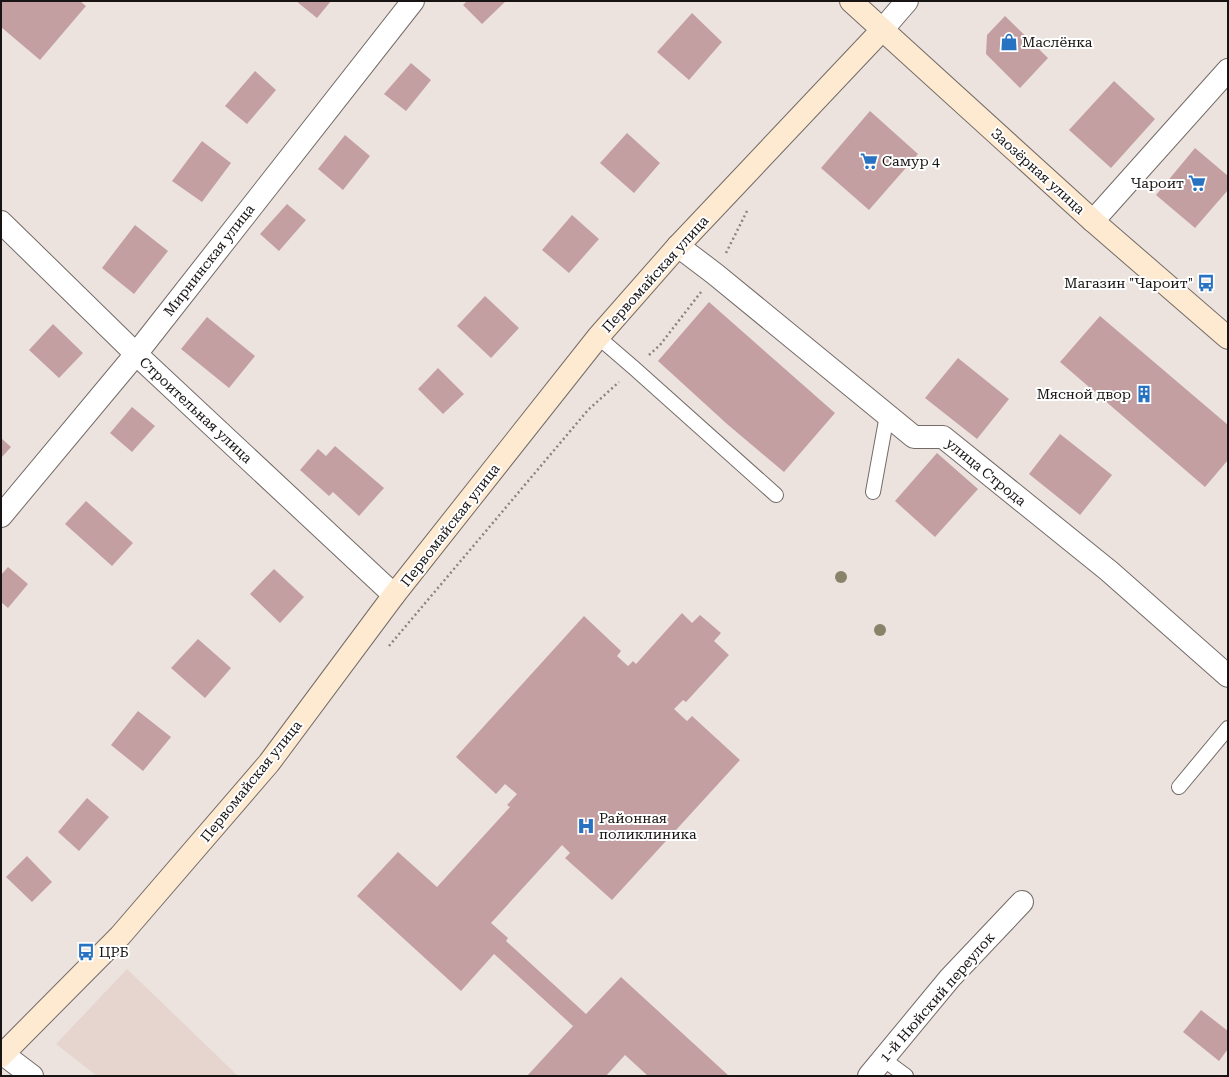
<svg xmlns="http://www.w3.org/2000/svg" width="1229" height="1077" viewBox="0 0 1229 1077" font-family="'Roboto Serif',serif">
<style>
.built{fill:#e6d5cf}
.building{fill:#c49fa2}
.lines{fill:none;stroke-linecap:round;stroke-linejoin:round}
.lane-casing{stroke:#736b68;stroke-width:16}
.street-casing{stroke:#736b68;stroke-width:24}
.secondary-casing{stroke:#736b68;stroke-width:24}
.path{stroke:#8a8481;stroke-width:2.5;stroke-dasharray:2 3;stroke-linecap:butt}
.lane{stroke:#fff;stroke-width:14}
.street{stroke:#fff;stroke-width:22}
.secondary{stroke:#feead0;stroke-width:22}
.tree{fill:#8a8269}
.labels{text-anchor:middle;stroke-width:4;stroke-linejoin:round;paint-order:stroke}
.poi-label{font-size:14px;fill:#171413;stroke:#fff;text-anchor:start}
.street-label{font-size:14px;fill:#171413;stroke:#fff}
</style>
<rect width="100%" height="100%" fill="#ece3df"/>
<!-- built -->
<path class="built" d="M127,969L238,1076H97L56,1044Z"/>
<!-- building -->
<path class="building" d="M1,1H80L86,6L40,60L1,27Z
M296,1H331L317,18Z
M467,1H506L482,24L463,5Z
M692,13L722,42L689,80L657,52Z
M1005,16L1048,58L1020,88L986,54L987,35Z
M411,63L431,80L406,111L384,94Z
M255,71L276,90L247,124L225,106Z
M1114,81L1155,119L1111,168L1069,130Z
M870,111L918,154L869,210L821,168Z
M627,133L660,163L634,193L600,163Z
M345,135L370,156L343,190L318,169Z
M202,141L231,163L202,202L172,181Z
M1195,148L1228,176V190L1195,228L1156,195Z
M287,204L306,220L279,251L260,234Z
M572,215L599,239L569,273L542,250Z
M135,225L168,251L134,294L102,268Z
M485,296L519,328L491,358L457,326Z
M709,302L835,413L784,472L727,424L658,361Z
M1100,316L1228,425V460L1205,487L1060,362Z
M207,317L255,356L229,388L181,349Z
M53,324L83,353L59,378L29,350Z
M958,358L1009,399L977,439L925,398Z
M438,368L464,394L443,414L418,389Z
M132,407L155,426L132,452L110,433Z
M1060,434L1112,475L1080,515L1029,474Z
M1,438L11,447L1,458Z
M335,446L384,488L359,516L333,492L329,496L300,470L318,449L326,456Z
M937,453L978,489L935,537L895,501Z
M86,501L133,543L112,566L65,524Z
M8,567L28,584L8,608L1,602V575Z
M274,569L304,597L280,623L250,594Z
M682,613L692,623L700,615L721,633L714,641L729,655L686,702L683,700L674,709L687,721L692,716L740,760L612,900L565,858L570,853L562,845L491,923L508,938L506,941L586,1014L621,977L729,1076H648L625,1055L606,1076H527L573,1026L494,954L461,991L357,896L398,852L437,887L510,807L507,805L517,794L505,784L496,794L456,757L584,616L621,651L617,656L628,666L633,661L636,664Z
M198,639L231,668L205,698L171,668Z
M138,711L171,737L143,771L111,745Z
M87,798L109,817L79,851L58,832Z
M27,856L52,882L32,902L6,877Z
M1201,1010L1228,1031V1049L1219,1061L1183,1032Z"/>
<g class="lines">
<!-- lane casing -->
<g class="lane-casing">
<path id="lane" d="M598,337L634,368L776,495
M873,492L887,415
M1179,787L1228,728
M883,1059L906,1076"/>
</g>
<!-- street casing -->
<g class="street-casing">
<path id="street" d="M882,30L907,1
M1093,221L1228,70
M1,222L136,354L394,595
M678,246L715,274L914,437H943L1109,571L1228,676
M1,516L136,354L413,1
M3,1054L32,1076
M869,1076L950,978L1022,902"/>
</g>
<!-- secondary casing -->
<g class="secondary-casing">
<path id="secondary" d="M851,1L1093,221L1228,338
M1,1056L120,936L269,763L394,595L598,337L678,246L882,30"/>
</g>
<!-- path -->
<path class="path" d="M726,253L748,209
M649,355L660,345L701,292
M389,646L588,410L619,382"/>
<!-- lane -->
<use href="#lane" class="lane"/>
<!-- street -->
<use href="#street" class="street"/>
<!-- secondary -->
<use href="#secondary" class="secondary"/>
</g>
<!-- trees -->
<g class="tree">
<circle cx="841" cy="577" r="6"/>
<circle cx="880" cy="630" r="6"/>
</g>
<!-- icons -->
<defs>
<g id="shop-bare" transform="scale(1.38)"><path d="M-5-2.5h2.3a2.7 3.5 0 0 1 5.4 0H5L5.5 6h-11ZM-1.5-2.5h3a1.5 2.3 0 0 0-3 0Z" fill="#2872c2" stroke="#fff" stroke-width="2.5" paint-order="stroke"/></g>
<g id="supermarket-bare" transform="scale(1.38)"><path d="M-6-5.5h2.5l.6 2H6L4.5 2H-2.5L-4.4-4H-6ZM-1.5 3.2a1.3 1.3 0 1 0 .1 0ZM3 3.2a1.3 1.3 0 1 0 .1 0Z" fill="#2872c2" stroke="#fff" stroke-width="2.5" paint-order="stroke"/></g>
<g id="bus-bare" transform="scale(1.38)"><path d="M-5-6H5V4H4V6H2V4H-2V6H-4V4H-5ZM-3.5-4V0h7V-4ZM-3.5 1.2v1.5H-2V1.2ZM2 1.2v1.5H3.5V1.2Z" fill="#2872c2" stroke="#fff" stroke-width="2.5" paint-order="stroke"/></g>
<g id="building-bare" transform="scale(1.38)"><path d="M-4-6H4V6H1V3H-1V6H-4ZM-2.5-4.3h1.7v1.8h-1.7ZM.8-4.3h1.7v1.8H.8ZM-2.5-1h1.7V.8h-1.7ZM.8-1h1.7V.8H.8Z" fill="#2872c2" stroke="#fff" stroke-width="2.5" paint-order="stroke"/></g>
<g id="hospital-bare" transform="scale(1.38)"><path d="M-5-5h3v3.5h4V-5h3V5h-3V1.5h-4V5h-3Z" fill="#2872c2" stroke="#fff" stroke-width="2.5" paint-order="stroke"/></g>
</defs>
<g fill-rule="evenodd">
<use href="#shop-bare" x="1009" y="42"/>
<use href="#supermarket-bare" x="869" y="161"/>
<use href="#supermarket-bare" x="1197" y="183"/>
<use href="#bus-bare" x="1206" y="283"/>
<use href="#building-bare" x="1144" y="394"/>
<use href="#hospital-bare" x="586" y="826"/>
<use href="#bus-bare" x="86" y="952"/>
</g>
<g class="labels">
<!-- poi labels -->
<g class="poi-label">
<text x="1022" y="47">Маслёнка</text>
<text x="882" y="166">Самур 4</text>
<text x="1184" y="188" text-anchor="end">Чароит</text>
<text x="1193" y="288" text-anchor="end">Магазин "Чароит"</text>
<text x="1131" y="399" text-anchor="end">Мясной двор</text>
<text x="599" y="823">Районная<tspan x="599" dy="16">поликлиника</tspan></text>
<text x="99" y="957">ЦРБ</text>
</g>
<!-- street labels -->
<g class="street-label">
<text transform="translate(1038 171) rotate(42)" y="5">Заозёрная улица</text>
<text transform="translate(209 260) rotate(-52)" y="5">Мирнинская улица</text>
<text transform="translate(655 274) rotate(-48)" y="5">Первомайская улица</text>
<text transform="translate(196 410) rotate(43)" y="5">Строительная улица</text>
<text transform="translate(986 472) rotate(39)" y="5">улица Строда</text>
<text transform="translate(450 525) rotate(-52)" y="5">Первомайская улица</text>
<text transform="translate(251 781) rotate(-51)" y="5">Первомайская улица</text>
<text transform="translate(937 997) rotate(-49)" y="5">1-й Нюйский переулок</text>
</g>
</g>
<!-- border -->
<rect width="1229" height="1077" fill="none" stroke="#171413" stroke-width="4"/>
</svg>
